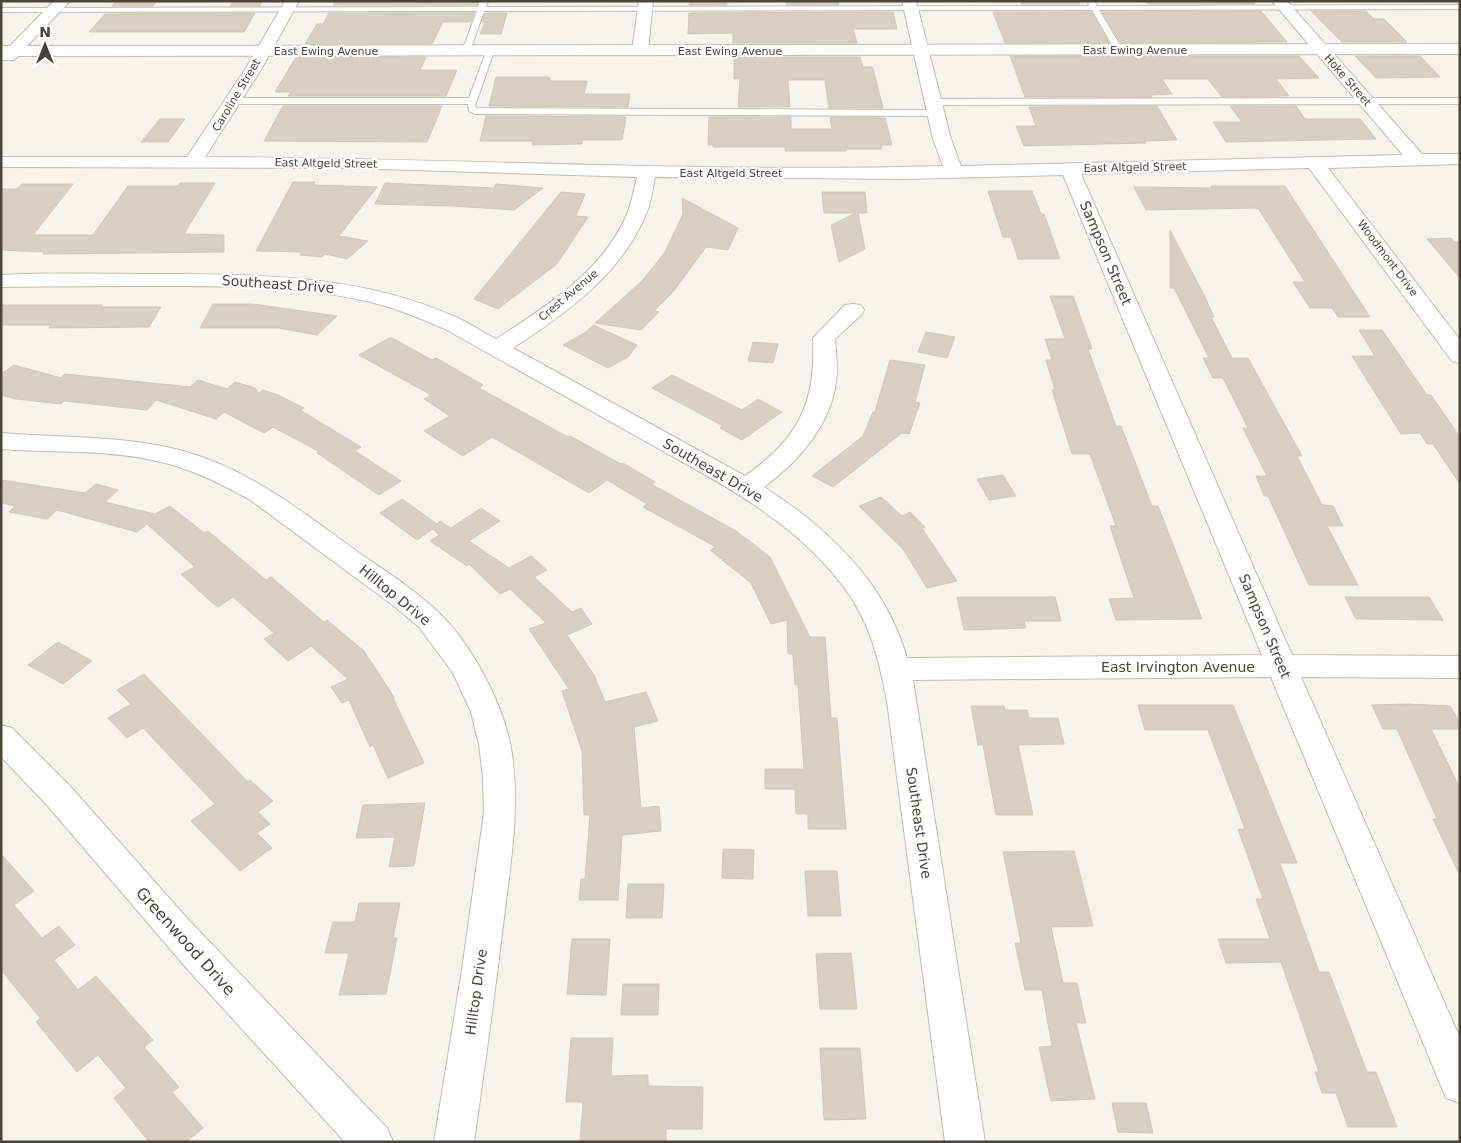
<svg xmlns="http://www.w3.org/2000/svg" width="1461" height="1143" viewBox="0 0 1461 1143" font-family="'DejaVu Sans',sans-serif">
<style>
.building{fill:#d8cfc1;stroke:#d3c7b4}
.lines{fill:none;stroke-linecap:round;stroke-linejoin:round}
.service-casing{stroke:#c2bbae;stroke-width:2}
.minor-casing{stroke:#c2bbae;stroke-width:2}
.tertiary-casing{stroke:#c2bbae;stroke-width:2}
.service{fill:#fff;fill-rule:evenodd}
.minor{fill:#fff;fill-rule:evenodd}
.tertiary{fill:#fff;fill-rule:evenodd}
.labels{text-anchor:middle;stroke-width:4.5;stroke-linejoin:round;paint-order:stroke}
.far-street-label{font-size:11px;fill:#4b4439;stroke:#fff}
.street-label{font-size:14px;fill:#4b4439;stroke:#fff}
.near-street-label{font-size:16px;fill:#4b4439;stroke:#fff}
</style>
<rect width="100%" height="100%" fill="#f6f3ec"/>
<!-- building -->
<path class="building" d="M116,1H157L153,6H112Z
M234,1H262L260,6H230Z
M336,1H478L477,5H333Z
M689,1H727V5H689Z
M786,1H838L839,5H787Z
M1020,1H1078L1080,4H1021Z
M1146,1H1253L1255,4H1148Z
M1261,11L1287,42L1121,43L1102,12Z
M1311,11H1366L1374,19H1384L1407,42H1342Z
M893,12L897,29H853L857,43H733V33L688,34L689,13Z
M993,12H1091L1109,43H1005Z
M255,13L244,32H89L105,14Z
M329,13H474L471,22H443L432,44H305L317,24H323Z
M485,13H507L501,34H480L485,22H482Z
M1010,56H1299L1319,78L1276,79L1289,96L1222,97L1208,79H1162L1172,94L1150,95L1152,97H1025Z
M1355,56H1420L1440,77L1376,78Z
M296,57H426L420,70H457L446,96H288L291,92H275Z
M734,57H860L863,67H872L873,69L883,108H829L825,80H788L790,107H738L740,79H734Z
M496,77H548L550,78V81H587L584,94H630L628,107L489,106Z
M283,106H442L427,142L264,141Z
M1157,106L1177,140L1144,141L1146,143L1024,146L1016,126H1036L1029,107Z
M1230,106H1296L1305,119H1360L1376,139L1226,142L1213,122H1242Z
M486,116L626,117L622,140H582V144L532,145L533,141H480Z
M709,117H791V129H832L830,117L885,118L892,145H881L882,149H846V151H785V147H713V145H708Z
M160,119H185L168,142H141Z
M293,182H315L313,185L377,187L339,236L368,241L347,259L325,254L322,257L300,255L302,252L256,251Z
M180,183H215L184,234L224,235V252L43,254L44,252L1,250V189H17L22,184H73L33,235H93L128,186H178Z
M385,183L494,188L496,184L543,188L514,210L453,206L375,204Z
M1211,186H1285L1370,317H1338L1332,308H1310L1293,282H1305L1258,208L1146,210L1134,187L1212,188Z
M988,191H1032L1041,214H1044L1060,259H1018L1011,237H1003Z
M561,192L585,194L576,216L588,217L557,264L498,309L474,299Z
M822,192H865L867,213H858L865,249L839,262L831,225L856,213H824Z
M682,198L738,228L728,250L706,247L673,292L654,311L659,312L641,330L595,323L642,281L665,252L683,214Z
M1170,230L1204,295L1214,317H1211L1232,358H1248L1302,456H1297L1322,505L1333,506L1343,526H1327L1358,585H1309L1268,496H1264L1256,476H1267L1243,428H1248L1223,378H1213L1203,358H1209L1174,288H1170Z
M1451,238L1454,242H1460V278L1427,239Z
M1050,296H1073L1092,349H1088L1116,426H1121L1152,506H1158L1202,619L1116,620L1109,599L1134,598L1110,526H1116L1090,454H1072L1052,390H1055L1046,360H1052L1045,339H1065Z
M213,304H253L337,316L317,335L279,328H200Z
M1,305H102L101,307H161L149,327L49,328L51,325H1Z
M593,325L637,345L628,357L608,368L563,345L586,332Z
M1359,330H1382L1427,395H1431L1460,437V484L1433,444H1427L1420,433L1401,434L1352,356H1375Z
M926,332L955,337L947,358L918,352Z
M389,338H392L432,360L436,358L483,385L479,388L568,437L570,436L621,464L623,463L655,482L651,484L736,531L770,557L810,637H825L831,718H837L846,829H808V814H796L795,789H765V769H804L798,685H795L793,654H788L787,620L771,624L751,583L710,550L716,547L643,507L647,504L607,480L589,493L492,437L463,456L424,431L450,416L424,399L431,395L359,355Z
M753,342L778,344L773,363L748,361Z
M890,360L925,365L915,402L920,403L909,434L902,433L833,487L812,476L863,436L873,412H875Z
M14,365L61,378L65,374L190,387L198,380L227,389L235,382L255,388L259,393L263,390L278,395L304,408L300,410L361,447L355,451L401,481L379,495L317,453L320,452L273,427L264,433L224,412L216,419L156,400L147,410L64,401L61,404L16,399L1,395V374Z
M672,375L742,410L758,399L782,412L742,440L720,428L723,426L652,388Z
M1003,475L1016,496L989,500L977,479Z
M1,480L85,493L96,484L118,490L105,502L155,514L170,506L204,533L208,531L266,580L271,577L324,622L327,620L364,651L394,697L393,698L424,763L388,778L373,745L370,747L349,700L342,703L331,687L348,679L311,646L288,661L264,639L274,633L233,597L218,607L209,600L181,574L195,567L147,524L137,532L57,510L47,519L9,512L15,506L1,503Z
M881,497L902,516L910,512L925,527L922,528L957,581L927,588L903,549L859,506Z
M402,499L437,524L440,521L451,528L481,508L500,521L469,541L509,568L531,556L547,570L534,577L572,612L581,608L592,624L567,635L594,675L605,702L646,692L658,721L634,727L641,808L659,806L661,831L622,835L618,900H579L581,879H585L590,815H584L582,751L562,691L569,689L529,629L546,623L510,589L500,594L469,564L467,566L430,541L439,535L433,529L417,540L380,513Z
M957,597H1055L1061,621H1024L1026,628L964,630Z
M1345,597H1429L1443,620L1356,619Z
M58,642L92,661L63,684L28,665Z
M144,674L248,782L250,780L273,801L258,812L270,824L257,833L272,848L240,871L191,821L215,804L143,728L127,738L108,718L131,704L117,690Z
M1408,704L1450,706L1460,723V729H1431L1460,788V876L1433,819H1437L1397,729H1383L1372,705Z
M1138,705H1233L1297,863H1280L1319,972H1329L1367,1072H1376L1397,1127H1348L1336,1093H1322L1315,1072H1319L1281,962L1226,963L1218,939H1270L1256,899H1263L1238,829H1245L1208,730H1145Z
M971,706H1004L1005,710H1027L1029,718H1058L1064,744L1018,745L1033,815H996L983,745H978Z
M425,803L414,866L389,867L395,837L356,838L363,805Z
M723,849L754,850L753,879L722,878Z
M1074,851L1093,926L1051,927L1063,983H1077L1086,1023H1076L1095,1099L1051,1101L1039,1047L1052,1046L1042,990H1025L1015,943H1021L1003,852Z
M1,854L34,891L14,905L42,938L59,926L75,945L54,960L78,990L96,976L153,1040L144,1047L179,1087L172,1092L203,1128L186,1142H149L114,1098L126,1088L98,1055L77,1072L36,1022L40,1018L1,970Z
M805,871H837L841,916H808Z
M628,884H664L662,918H626Z
M359,903H400L393,938H397L386,994L339,995L349,953H325L333,922H355Z
M572,939H610L606,995L567,994Z
M851,953L857,1009H820L816,954Z
M623,984H659L658,1015H621Z
M571,1038H613L611,1076L648,1075V1086L703,1087L702,1129H666V1142H580L583,1102H566Z
M820,1048H860L866,1119L824,1120Z
M1112,1103H1146L1153,1133L1118,1132Z"/>
<g class="lines">
<!-- service casing -->
<g class="service-casing">
<path id="service" d="M480,1H488L486,7L1089,6L1088,1H1094L1097,6L1460,5V9L1099,10L1123,50L1119,52L1115,50L1092,10L484,11L470,51L466,53L462,51L477,11L1,12V8L478,7Z
M487,49L494,51L475,106L477,108L935,110L939,113L935,116L475,114L469,111L468,104H233L229,101L233,98H469Z
M1460,98V104L933,105L929,102L933,99Z"/>
</g>
<!-- minor casing -->
<g class="minor-casing">
<path id="minor" d="M285,1H299L262,68L205,157C451,158 697,173 943,166L933,139L902,1H916L951,139L961,166L1403,155L1272,1H1287L1422,154H1460V164L1328,168L1460,340V363L1452,361L1309,168L1081,174L1292,655L1460,656V678L1301,677L1460,1038V1103L1446,1098L1271,677L913,680L985,1142H945L887,701C879,659 869,620 843,586C793,519 715,480 643,440C577,403 511,366 445,329C422,319 398,309 374,303C303,285 230,286 158,286C105,286 53,286 1,287V275L21,274C69,273 117,274 165,274C266,274 367,276 460,319C472,325 484,333 496,339C546,307 604,270 627,214C632,202 634,189 637,177L345,168L1,167V157H187L246,68ZM1063,175L1262,655L907,658C886,583 828,528 764,487C797,463 831,425 836,382C838,368 836,353 835,339L861,315L864,310L861,305L853,304L845,305L813,338C816,403 799,438 745,476L513,348C565,314 621,275 646,214C651,203 653,189 655,177L904,179Z
M639,1H653L648,51L646,54H634L632,51Z
M1,433C62,438 123,435 183,451C251,470 302,512 358,552C385,571 414,589 438,612C471,643 503,703 511,748C520,802 512,855 505,909C496,987 485,1064 474,1142H434L462,970L484,812L483,777L479,745L471,712L453,673L419,627L394,606L249,499C221,484 192,469 161,462C109,449 54,453 1,449Z
M1,725L12,728L69,785L186,917L387,1128L393,1142H345L189,971L46,804L1,757Z"/>
</g>
<!-- tertiary casing -->
<g class="tertiary-casing">
<path id="tertiary" d="M54,1H70L27,46L1460,44V54L18,56L14,60H2L1,46H10Z"/>
</g>
<!-- service -->
<use href="#service" class="service"/>
<!-- minor -->
<use href="#minor" class="minor"/>
<!-- tertiary -->
<use href="#tertiary" class="tertiary"/>
</g>
<g class="labels">
<!-- far-street labels -->
<g class="far-street-label">
<text x="1135" y="54">East Ewing Avenue</text>
<text x="326" y="55">East Ewing Avenue</text>
<text x="730" y="55">East Ewing Avenue</text>
<text transform="translate(1348 80) rotate(49)" y="4">Hoke Street</text>
<text transform="translate(236 95) rotate(-59)" y="4">Caroline Street</text>
<text transform="translate(326 163) rotate(1)" y="4">East Altgeld Street</text>
<text transform="translate(1135 167) rotate(-1)" y="4">East Altgeld Street</text>
<text x="731" y="177">East Altgeld Street</text>
<text transform="translate(1388 258) rotate(53)" y="4">Woodmont Drive</text>
<text transform="translate(568 295) rotate(-40)" y="4">Crest Avenue</text>
</g>
<!-- street labels -->
<g class="street-label">
<text transform="translate(1106 253) rotate(67)" y="5">Sampson Street</text>
<text transform="translate(278 284) rotate(4)" y="5">Southeast Drive</text>
<text transform="translate(713 470) rotate(30)" y="5">Southeast Drive</text>
<text transform="translate(395 595) rotate(39)" y="5">Hilltop Drive</text>
<text transform="translate(1265 626) rotate(67)" y="5">Sampson Street</text>
<text x="1178" y="672">East Irvington Avenue</text>
<text transform="translate(919 823) rotate(82)" y="5">Southeast Drive</text>
<text transform="translate(476 992) rotate(-82)" y="5">Hilltop Drive</text>
</g>
<!-- near-street labels -->
<g class="near-street-label">
<text transform="translate(186 941) rotate(48)" y="6">Greenwood Drive</text>
</g>
</g>
<!-- border -->
<rect width="1461" height="1143" fill="none" stroke="#4b4439" stroke-width="5"/>
<!-- north arrow -->
<g transform="translate(45 45)" stroke="#ffffff" stroke-width="4" paint-order="stroke">
<path d="M0-4L9 19L0 12L-9 19Z" fill="#4b4439"/>
<text y="-8" font-size="14" font-weight="bold" text-anchor="middle" fill="#4b4439">N</text>
</g>
</svg>
